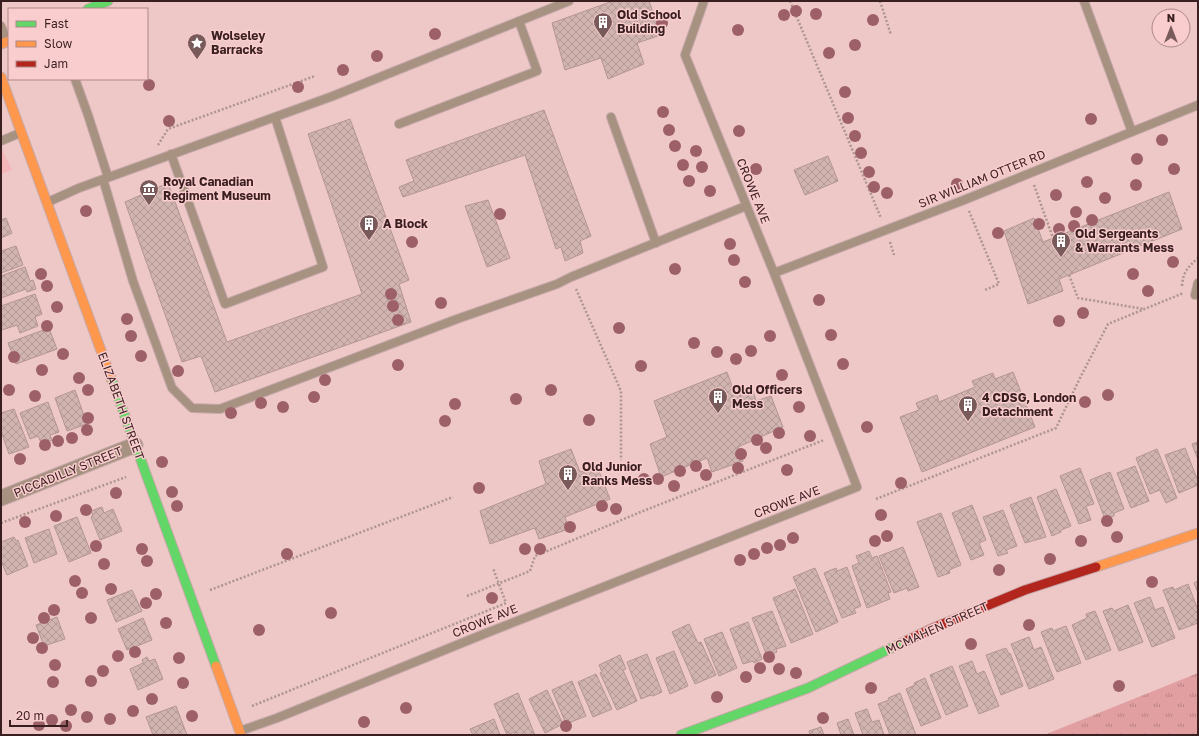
<svg xmlns="http://www.w3.org/2000/svg" width="1199" height="736" viewBox="0 0 1199 736" font-family="'Golos Text',sans-serif">
<style>
.built{fill:#f4b6b8}
.grass{fill:url(#grass-tufts)}
.building{fill:url(#building-cross-hatch);stroke:#b39592}
.lines{fill:none;stroke-linecap:round;stroke-linejoin:round}
.lane-casing{stroke:#c7a9a9;stroke-width:10}
.street-casing{stroke:#c7a9a9;stroke-width:17}
.fast-casing{stroke:#c7a9a9;stroke-width:11}
.slow-casing{stroke:#c7a9a9;stroke-width:11}
.jam-casing{stroke:#c7a9a9;stroke-width:11}
.path{stroke:#ad968c;stroke-width:2.5;stroke-dasharray:2 2;stroke-linecap:butt}
.lane{stroke:#a79180;stroke-width:8}
.street{stroke:#a79180;stroke-width:15}
.fast{stroke:#63d668;stroke-width:9}
.slow{stroke:#ff974d;stroke-width:9}
.jam{stroke:#b3261e;stroke-width:9}
.tree{fill:#9e6068}
.labels{text-anchor:middle;stroke-width:3;stroke-linejoin:round;paint-order:stroke}
.poi-label{font-size:12px;font-weight:bold;fill:#3a1f21;stroke:#f9cccd;text-anchor:start}
.street-label{font-size:12px;fill:#3a1f21;stroke:#f9cccd}
</style>
<defs>
<pattern id="grass-tufts" width="24" height="20" patternUnits="userSpaceOnUse"><rect width="24" height="20" fill="#e29fa2"/><path d="M3 7l-1-3M5 7V3M7 7l1-3M15 17l-1-3M17 17v-4M19 17l1-3" fill="none" stroke="#b88184"/></pattern>
<pattern id="building-cross-hatch" width="8" height="8" patternUnits="userSpaceOnUse"><rect width="8" height="8" fill="#d1b4b0"/><path d="M0 0l8 8M0 8l8-8" fill="none" stroke="#b49a97"/></pattern>
</defs>
<rect width="100%" height="100%" fill="#eec7c7"/>
<!-- built -->
<path class="built" d="M1,147L12,170L1,174Z"/>
<!-- grass -->
<path class="grass" d="M1198,673V735H1044Z"/>
<!-- building -->
<path class="building" d="M613,1H649L661,35L637,43L644,64L608,79L601,58L565,70L552,23Z
M544,110L591,236L580,241L583,253L565,261L561,247L556,249L525,155L403,197L399,187L414,181L406,160Z
M350,119L409,280L399,284L411,322L215,392L201,356L182,362L125,202L168,183L227,342L362,294L308,134Z
M828,156L838,181L805,195L794,170Z
M1169,192L1182,229L1059,279L1063,291L1028,304L1004,231L1034,218L1043,242Z
M488,200L510,258L487,267L465,206Z
M6,218L12,233L1,238V220Z
M16,246L23,265L1,273V251Z
M25,267L30,281L33,280L36,289L27,292L26,289L1,298V276Z
M35,294L42,314L35,317L38,326L20,333L17,325L2,330L1,306Z
M49,328L57,349L16,364L8,343Z
M727,372L735,394L752,388L756,401L771,396L783,427L738,447L743,461L712,472L707,458L661,477L650,444L667,437L654,401Z
M1013,372L1035,427L922,472L900,417L919,410L916,403L937,395L939,402L975,387L972,381L993,373L995,379Z
M75,390L87,424L67,431L55,398Z
M48,402L59,432L50,435L52,440L42,445L38,436L30,439L20,413Z
M14,409L29,447L9,454L1,431V413Z
M1198,442V460L1192,444Z
M1185,448L1198,481V485L1179,493L1165,455Z
M571,449L580,472L597,466L610,499L565,517L569,529L539,539L535,528L490,544L480,511L546,484L539,461Z
M1157,449L1177,498L1166,503L1160,490L1150,494L1136,458Z
M1135,466L1149,501L1131,508L1117,473Z
M1080,468L1094,504L1086,506L1091,520L1079,524L1060,476Z
M1110,472L1124,509L1114,513V516L1105,519L1090,480Z
M1056,489L1071,526L1061,530V532L1052,536L1037,497Z
M1031,497L1046,537L1025,543L1010,505Z
M972,505L986,540L979,543L984,555L971,560L952,513Z
M102,507L104,513L113,509L122,531L100,540L91,517L93,516L91,511Z
M1003,510L1017,546L1006,550L1008,553L998,556L983,517Z
M941,513L961,565L949,570L950,573L938,577L917,522Z
M77,517L91,553L69,562L54,526Z
M49,529L57,554L34,563L25,538Z
M14,537L16,541L18,540L28,566L7,575L1,561V542Z
M903,547L919,587L908,591L907,588L894,593L879,556Z
M869,551L872,558L877,556L891,592L888,593L890,599L867,608L852,566L859,563L856,556Z
M847,567L861,606L854,609L856,613L842,618L824,573L836,568L837,571Z
M815,568L838,622L816,632L793,577Z
M1198,581V593L1194,583Z
M1188,584L1198,610V623L1179,630L1163,590L1173,587L1174,590Z
M795,589L813,634L791,643L773,598Z
M132,590L142,611L116,622L107,600Z
M1150,597L1155,610L1163,607L1175,638L1152,647L1134,603Z
M1128,605L1143,642L1119,651L1103,611L1112,608L1114,611Z
M772,611L786,646L776,649L777,652L767,656L752,618Z
M1095,611L1111,650L1086,660L1072,625L1087,618L1086,614Z
M57,617L65,639L44,646L36,625Z
M143,618L152,640L127,650L118,629Z
M748,622L762,659L754,663L753,661L743,664L730,629Z
M689,624L698,643L701,642L716,675L695,684L672,632Z
M1066,626L1081,663L1057,672L1041,632L1052,628L1053,631Z
M722,632L737,668L719,676L704,639Z
M1029,637L1034,650L1041,647L1054,679L1029,689L1011,644Z
M1006,648L1009,654L1010,653L1023,686L1001,695L986,655Z
M674,651L688,686L670,694L656,658Z
M647,654L662,692L653,696L651,695L641,699L627,662Z
M620,655L626,669L623,670L637,701L617,710L600,673L602,672L599,665Z
M147,657L149,661L155,659L163,679L138,690L130,669L143,663L142,660Z
M972,661L977,674L984,671L986,675L999,706L979,714L959,666Z
M952,666L968,706L946,715L930,675Z
M596,674L612,709L593,717L578,682Z
M925,678L941,718L921,726L906,689L915,685L914,683Z
M572,681L586,716L566,724L552,690Z
M547,690L563,724L545,733L529,699Z
M518,693L535,735H515L514,732L507,735L494,704Z
M900,693L916,735H890L878,704L889,700L888,698Z
M176,706L187,735H153L146,717Z
M867,709L872,722L879,720L884,735H863L855,713Z
M494,719L500,735H473L470,729Z
M848,719L854,735H841L837,723Z
M821,727L824,735H810L809,731Z"/>
<g class="lines">
<!-- lane casing -->
<g class="lane-casing">
<path id="lane" d="M1084,1L1132,132
M1,26L7,41
M75,79L88,115L108,177
M611,117L656,243
M399,124L537,71L519,21
M1,141L20,133
M171,154L225,304L323,267L275,117
M103,179L133,281L172,388L192,408L220,409L457,319L557,284L571,277L746,206
M48,202L79,188L333,96L569,1
M774,273L964,200L1198,105
M1195,295L1198,283
M240,731L277,718L484,634L857,487L774,273L685,55L704,1"/>
</g>
<!-- street casing -->
<g class="street-casing">
<path id="street" d="M1,498L135,445"/>
</g>
<!-- fast casing -->
<g class="fast-casing">
<path id="fast" d="M88,9L108,1
M111,378L216,666
M681,735L808,688L906,641"/>
</g>
<!-- slow casing -->
<g class="slow-casing">
<path id="slow" d="M1,44L9,41
M1,77L111,378
M1096,567L1198,533
M216,666L241,735"/>
</g>
<!-- jam casing -->
<g class="jam-casing">
<path id="jam" d="M906,641L933,628L1025,590L1096,567"/>
</g>
<!-- path -->
<path class="path" d="M790,1L881,218
M880,1L891,35
M158,145L168,129L315,76
M1034,185L1053,238
M969,211L999,284L985,290
M890,242L894,255
M1069,275L1078,298L1144,309
M1182,286C1183,272 1188,267 1198,258
M576,289L621,391V460
M876,499L1056,428L1081,376L1108,324L1181,294L1182,293
M1,523L126,477
M210,590L453,497
M467,596L530,571L535,556L643,511L824,440
M252,706L506,603L493,568"/>
<!-- lane -->
<use href="#lane" class="lane"/>
<!-- street -->
<use href="#street" class="street"/>
<!-- fast -->
<use href="#fast" class="fast"/>
<!-- slow -->
<use href="#slow" class="slow"/>
<!-- jam -->
<use href="#jam" class="jam"/>
</g>
<!-- trees -->
<g class="tree">
<circle cx="796" cy="11" r="6"/>
<circle cx="816" cy="14" r="6"/>
<circle cx="784" cy="15" r="6"/>
<circle cx="873" cy="20" r="6"/>
<circle cx="662" cy="23" r="6"/>
<circle cx="738" cy="30" r="6"/>
<circle cx="435" cy="34" r="6"/>
<circle cx="855" cy="45" r="6"/>
<circle cx="829" cy="53" r="6"/>
<circle cx="377" cy="56" r="6"/>
<circle cx="343" cy="70" r="6"/>
<circle cx="149" cy="85" r="6"/>
<circle cx="298" cy="87" r="6"/>
<circle cx="845" cy="92" r="6"/>
<circle cx="663" cy="112" r="6"/>
<circle cx="848" cy="118" r="6"/>
<circle cx="1091" cy="119" r="6"/>
<circle cx="169" cy="121" r="6"/>
<circle cx="669" cy="130" r="6"/>
<circle cx="739" cy="131" r="6"/>
<circle cx="855" cy="136" r="6"/>
<circle cx="1162" cy="140" r="6"/>
<circle cx="675" cy="146" r="6"/>
<circle cx="696" cy="151" r="6"/>
<circle cx="861" cy="153" r="6"/>
<circle cx="1137" cy="159" r="6"/>
<circle cx="683" cy="165" r="6"/>
<circle cx="702" cy="167" r="6"/>
<circle cx="756" cy="169" r="6"/>
<circle cx="1174" cy="169" r="6"/>
<circle cx="869" cy="172" r="6"/>
<circle cx="689" cy="181" r="6"/>
<circle cx="1087" cy="182" r="6"/>
<circle cx="957" cy="184" r="6"/>
<circle cx="1136" cy="185" r="6"/>
<circle cx="874" cy="187" r="6"/>
<circle cx="710" cy="191" r="6"/>
<circle cx="887" cy="193" r="6"/>
<circle cx="1056" cy="195" r="6"/>
<circle cx="1105" cy="198" r="6"/>
<circle cx="86" cy="211" r="6"/>
<circle cx="1076" cy="212" r="6"/>
<circle cx="500" cy="214" r="6"/>
<circle cx="1092" cy="220" r="6"/>
<circle cx="1039" cy="224" r="6"/>
<circle cx="1074" cy="226" r="6"/>
<circle cx="1059" cy="229" r="6"/>
<circle cx="998" cy="233" r="6"/>
<circle cx="412" cy="242" r="6"/>
<circle cx="730" cy="244" r="6"/>
<circle cx="734" cy="260" r="6"/>
<circle cx="1173" cy="262" r="6"/>
<circle cx="675" cy="269" r="6"/>
<circle cx="41" cy="274" r="6"/>
<circle cx="1133" cy="274" r="6"/>
<circle cx="745" cy="282" r="6"/>
<circle cx="47" cy="286" r="6"/>
<circle cx="1148" cy="291" r="6"/>
<circle cx="391" cy="294" r="6"/>
<circle cx="819" cy="300" r="6"/>
<circle cx="441" cy="303" r="6"/>
<circle cx="393" cy="306" r="6"/>
<circle cx="57" cy="307" r="6"/>
<circle cx="1083" cy="313" r="6"/>
<circle cx="127" cy="319" r="6"/>
<circle cx="398" cy="320" r="6"/>
<circle cx="1059" cy="321" r="6"/>
<circle cx="47" cy="326" r="6"/>
<circle cx="619" cy="328" r="6"/>
<circle cx="831" cy="335" r="6"/>
<circle cx="131" cy="336" r="6"/>
<circle cx="770" cy="336" r="6"/>
<circle cx="694" cy="343" r="6"/>
<circle cx="751" cy="351" r="6"/>
<circle cx="717" cy="352" r="6"/>
<circle cx="63" cy="354" r="6"/>
<circle cx="141" cy="356" r="6"/>
<circle cx="14" cy="357" r="6"/>
<circle cx="736" cy="359" r="6"/>
<circle cx="843" cy="364" r="6"/>
<circle cx="398" cy="365" r="6"/>
<circle cx="641" cy="366" r="6"/>
<circle cx="42" cy="370" r="6"/>
<circle cx="178" cy="371" r="6"/>
<circle cx="782" cy="375" r="6"/>
<circle cx="79" cy="378" r="6"/>
<circle cx="325" cy="380" r="6"/>
<circle cx="9" cy="390" r="6"/>
<circle cx="88" cy="390" r="6"/>
<circle cx="551" cy="390" r="6"/>
<circle cx="1108" cy="395" r="6"/>
<circle cx="35" cy="396" r="6"/>
<circle cx="314" cy="397" r="6"/>
<circle cx="516" cy="399" r="6"/>
<circle cx="1085" cy="402" r="6"/>
<circle cx="261" cy="403" r="6"/>
<circle cx="455" cy="404" r="6"/>
<circle cx="283" cy="407" r="6"/>
<circle cx="799" cy="407" r="6"/>
<circle cx="231" cy="413" r="6"/>
<circle cx="88" cy="418" r="6"/>
<circle cx="589" cy="420" r="6"/>
<circle cx="445" cy="421" r="6"/>
<circle cx="867" cy="427" r="6"/>
<circle cx="87" cy="430" r="6"/>
<circle cx="779" cy="433" r="6"/>
<circle cx="810" cy="436" r="6"/>
<circle cx="72" cy="438" r="6"/>
<circle cx="757" cy="440" r="6"/>
<circle cx="58" cy="441" r="6"/>
<circle cx="45" cy="445" r="6"/>
<circle cx="766" cy="448" r="6"/>
<circle cx="741" cy="454" r="6"/>
<circle cx="20" cy="459" r="6"/>
<circle cx="162" cy="462" r="6"/>
<circle cx="696" cy="466" r="6"/>
<circle cx="738" cy="468" r="6"/>
<circle cx="787" cy="470" r="6"/>
<circle cx="680" cy="471" r="6"/>
<circle cx="706" cy="475" r="6"/>
<circle cx="644" cy="479" r="6"/>
<circle cx="658" cy="479" r="6"/>
<circle cx="901" cy="483" r="6"/>
<circle cx="674" cy="486" r="6"/>
<circle cx="479" cy="488" r="6"/>
<circle cx="172" cy="492" r="6"/>
<circle cx="116" cy="493" r="6"/>
<circle cx="177" cy="506" r="6"/>
<circle cx="602" cy="506" r="6"/>
<circle cx="616" cy="509" r="6"/>
<circle cx="86" cy="510" r="6"/>
<circle cx="881" cy="515" r="6"/>
<circle cx="56" cy="516" r="6"/>
<circle cx="1107" cy="521" r="6"/>
<circle cx="25" cy="522" r="6"/>
<circle cx="570" cy="527" r="6"/>
<circle cx="887" cy="536" r="6"/>
<circle cx="1117" cy="537" r="6"/>
<circle cx="793" cy="538" r="6"/>
<circle cx="875" cy="541" r="6"/>
<circle cx="1081" cy="541" r="6"/>
<circle cx="780" cy="545" r="6"/>
<circle cx="96" cy="546" r="6"/>
<circle cx="767" cy="548" r="6"/>
<circle cx="142" cy="549" r="6"/>
<circle cx="525" cy="549" r="6"/>
<circle cx="540" cy="549" r="6"/>
<circle cx="287" cy="554" r="6"/>
<circle cx="754" cy="554" r="6"/>
<circle cx="1050" cy="559" r="6"/>
<circle cx="740" cy="560" r="6"/>
<circle cx="147" cy="561" r="6"/>
<circle cx="104" cy="564" r="6"/>
<circle cx="999" cy="570" r="6"/>
<circle cx="75" cy="581" r="6"/>
<circle cx="1152" cy="582" r="6"/>
<circle cx="111" cy="589" r="6"/>
<circle cx="82" cy="593" r="6"/>
<circle cx="156" cy="594" r="6"/>
<circle cx="492" cy="598" r="6"/>
<circle cx="146" cy="603" r="6"/>
<circle cx="54" cy="610" r="6"/>
<circle cx="331" cy="613" r="6"/>
<circle cx="44" cy="618" r="6"/>
<circle cx="91" cy="618" r="6"/>
<circle cx="166" cy="623" r="6"/>
<circle cx="1029" cy="625" r="6"/>
<circle cx="259" cy="630" r="6"/>
<circle cx="33" cy="638" r="6"/>
<circle cx="971" cy="644" r="6"/>
<circle cx="42" cy="648" r="6"/>
<circle cx="135" cy="652" r="6"/>
<circle cx="118" cy="656" r="6"/>
<circle cx="769" cy="657" r="6"/>
<circle cx="179" cy="658" r="6"/>
<circle cx="55" cy="665" r="6"/>
<circle cx="760" cy="668" r="6"/>
<circle cx="779" cy="669" r="6"/>
<circle cx="103" cy="671" r="6"/>
<circle cx="796" cy="673" r="6"/>
<circle cx="746" cy="677" r="6"/>
<circle cx="91" cy="681" r="6"/>
<circle cx="53" cy="682" r="6"/>
<circle cx="183" cy="683" r="6"/>
<circle cx="1119" cy="686" r="6"/>
<circle cx="871" cy="688" r="6"/>
<circle cx="717" cy="697" r="6"/>
<circle cx="152" cy="699" r="6"/>
<circle cx="406" cy="708" r="6"/>
<circle cx="71" cy="710" r="6"/>
<circle cx="133" cy="711" r="6"/>
<circle cx="192" cy="716" r="6"/>
<circle cx="87" cy="717" r="6"/>
<circle cx="823" cy="718" r="6"/>
<circle cx="110" cy="719" r="6"/>
<circle cx="52" cy="720" r="6"/>
<circle cx="364" cy="722" r="6"/>
<circle cx="39" cy="725" r="6"/>
<circle cx="66" cy="726" r="6"/>
<circle cx="566" cy="726" r="6"/>
</g>
<!-- icons -->
<defs>
<g id="building-pin" transform="scale(1)"><path d="M0 17L-7.5 6A9.5 9.5 0 1 1 7.5 6Z" fill="#795a5b" stroke="#f9cccd"/><path d="M-4-6H4V6H1V3H-1V6H-4ZM-2.5-4.3h1.7v1.8h-1.7ZM.8-4.3h1.7v1.8H.8ZM-2.5-1h1.7V.8h-1.7ZM.8-1h1.7V.8H.8Z" fill="#fff"/></g>
<g id="sight-pin" transform="scale(1)"><path d="M0 17L-7.5 6A9.5 9.5 0 1 1 7.5 6Z" fill="#795a5b" stroke="#f9cccd"/><path d="M0-6L1.8-2.2L6-1.7L2.9 1.2L3.7 5.4L0 3.3L-3.7 5.4L-2.9 1.2L-6-1.7L-1.8-2.2Z" fill="#fff"/></g>
<g id="museum-pin" transform="scale(1)"><path d="M0 17L-7.5 6A9.5 9.5 0 1 1 7.5 6Z" fill="#795a5b" stroke="#f9cccd"/><path d="M0-6L6-3V-2H-6V-3ZM-5-1h2V3h-2ZM-1-1h2V3h-2ZM3-1h2V3H3ZM-6 4H6V6H-6Z" fill="#fff"/></g>
</defs>
<g fill-rule="evenodd">
<use href="#building-pin" x="603" y="22"/>
<use href="#sight-pin" x="197" y="43"/>
<use href="#museum-pin" x="149" y="189"/>
<use href="#building-pin" x="369" y="224"/>
<use href="#building-pin" x="1061" y="241"/>
<use href="#building-pin" x="718" y="397"/>
<use href="#building-pin" x="968" y="405"/>
<use href="#building-pin" x="568" y="474"/>
</g>
<g class="labels">
<!-- poi labels -->
<g class="poi-label">
<text x="617" y="19">Old School<tspan x="617" dy="14">Building</tspan></text>
<text x="211" y="40">Wolseley<tspan x="211" dy="14">Barracks</tspan></text>
<text x="163" y="186">Royal Canadian<tspan x="163" dy="14">Regiment Museum</tspan></text>
<text x="383" y="228">A Block</text>
<text x="1075" y="238">Old Sergeants<tspan x="1075" dy="14">&amp; Warrants Mess</tspan></text>
<text x="732" y="394">Old Officers<tspan x="732" dy="14">Mess</tspan></text>
<text x="982" y="402">4 CDSG, London<tspan x="982" dy="14">Detachment</tspan></text>
<text x="582" y="471">Old Junior<tspan x="582" dy="14">Ranks Mess</tspan></text>
</g>
<!-- street labels -->
<g class="street-label">
<text transform="translate(982 179) rotate(-22)" y="4">SIR WILLIAM OTTER RD</text>
<text transform="translate(753 191) rotate(68)" y="4">CROWE AVE</text>
<text transform="translate(121 406) rotate(70)" y="4">ELIZABETH STREET</text>
<text transform="translate(68 472) rotate(-22)" y="4">PICCADILLY STREET</text>
<text transform="translate(787 502) rotate(-21)" y="4">CROWE AVE</text>
<text transform="translate(485 621) rotate(-22)" y="4">CROWE AVE</text>
<text transform="translate(937 628) rotate(-24)" y="4">MCMAHEN STREET</text>
</g>
</g>
<!-- border -->
<rect width="1199" height="736" fill="none" stroke="#3a1f21" stroke-width="4"/>
<!-- legend -->
<rect x="8" y="8" width="140" height="72" fill="#f9cccd" stroke="#ad8788"/>
<rect x="16" y="21" width="20" height="6" fill="#63d668" stroke="#ad8788"/>
<text x="44" y="28" font-size="12" fill="#3a1f21">Fast</text>
<rect x="16" y="41" width="20" height="6" fill="#ff974d" stroke="#ad8788"/>
<text x="44" y="48" font-size="12" fill="#3a1f21">Slow</text>
<rect x="16" y="61" width="20" height="6" fill="#b3261e" stroke="#ad8788"/>
<text x="44" y="68" font-size="12" fill="#3a1f21">Jam</text>
<!-- north arrow -->
<g transform="translate(1171 28)"><circle r="19" fill="#f9cccd" stroke="#ad8788"/>
<path d="M0-3L7 15L0 10L-7 15Z" fill="#795a5b"/>
<text y="-6" font-size="11" font-weight="bold" text-anchor="middle" fill="#3a1f21">N</text>
</g>
<!-- scale -->
<path d="M10 720v6h57v-6" fill="none" stroke="#3a1f21" stroke-width="2"/>
<text x="16" y="720" font-size="12" fill="#3a1f21" stroke="#f9cccd" stroke-width="3" paint-order="stroke">20 m</text>
</svg>
